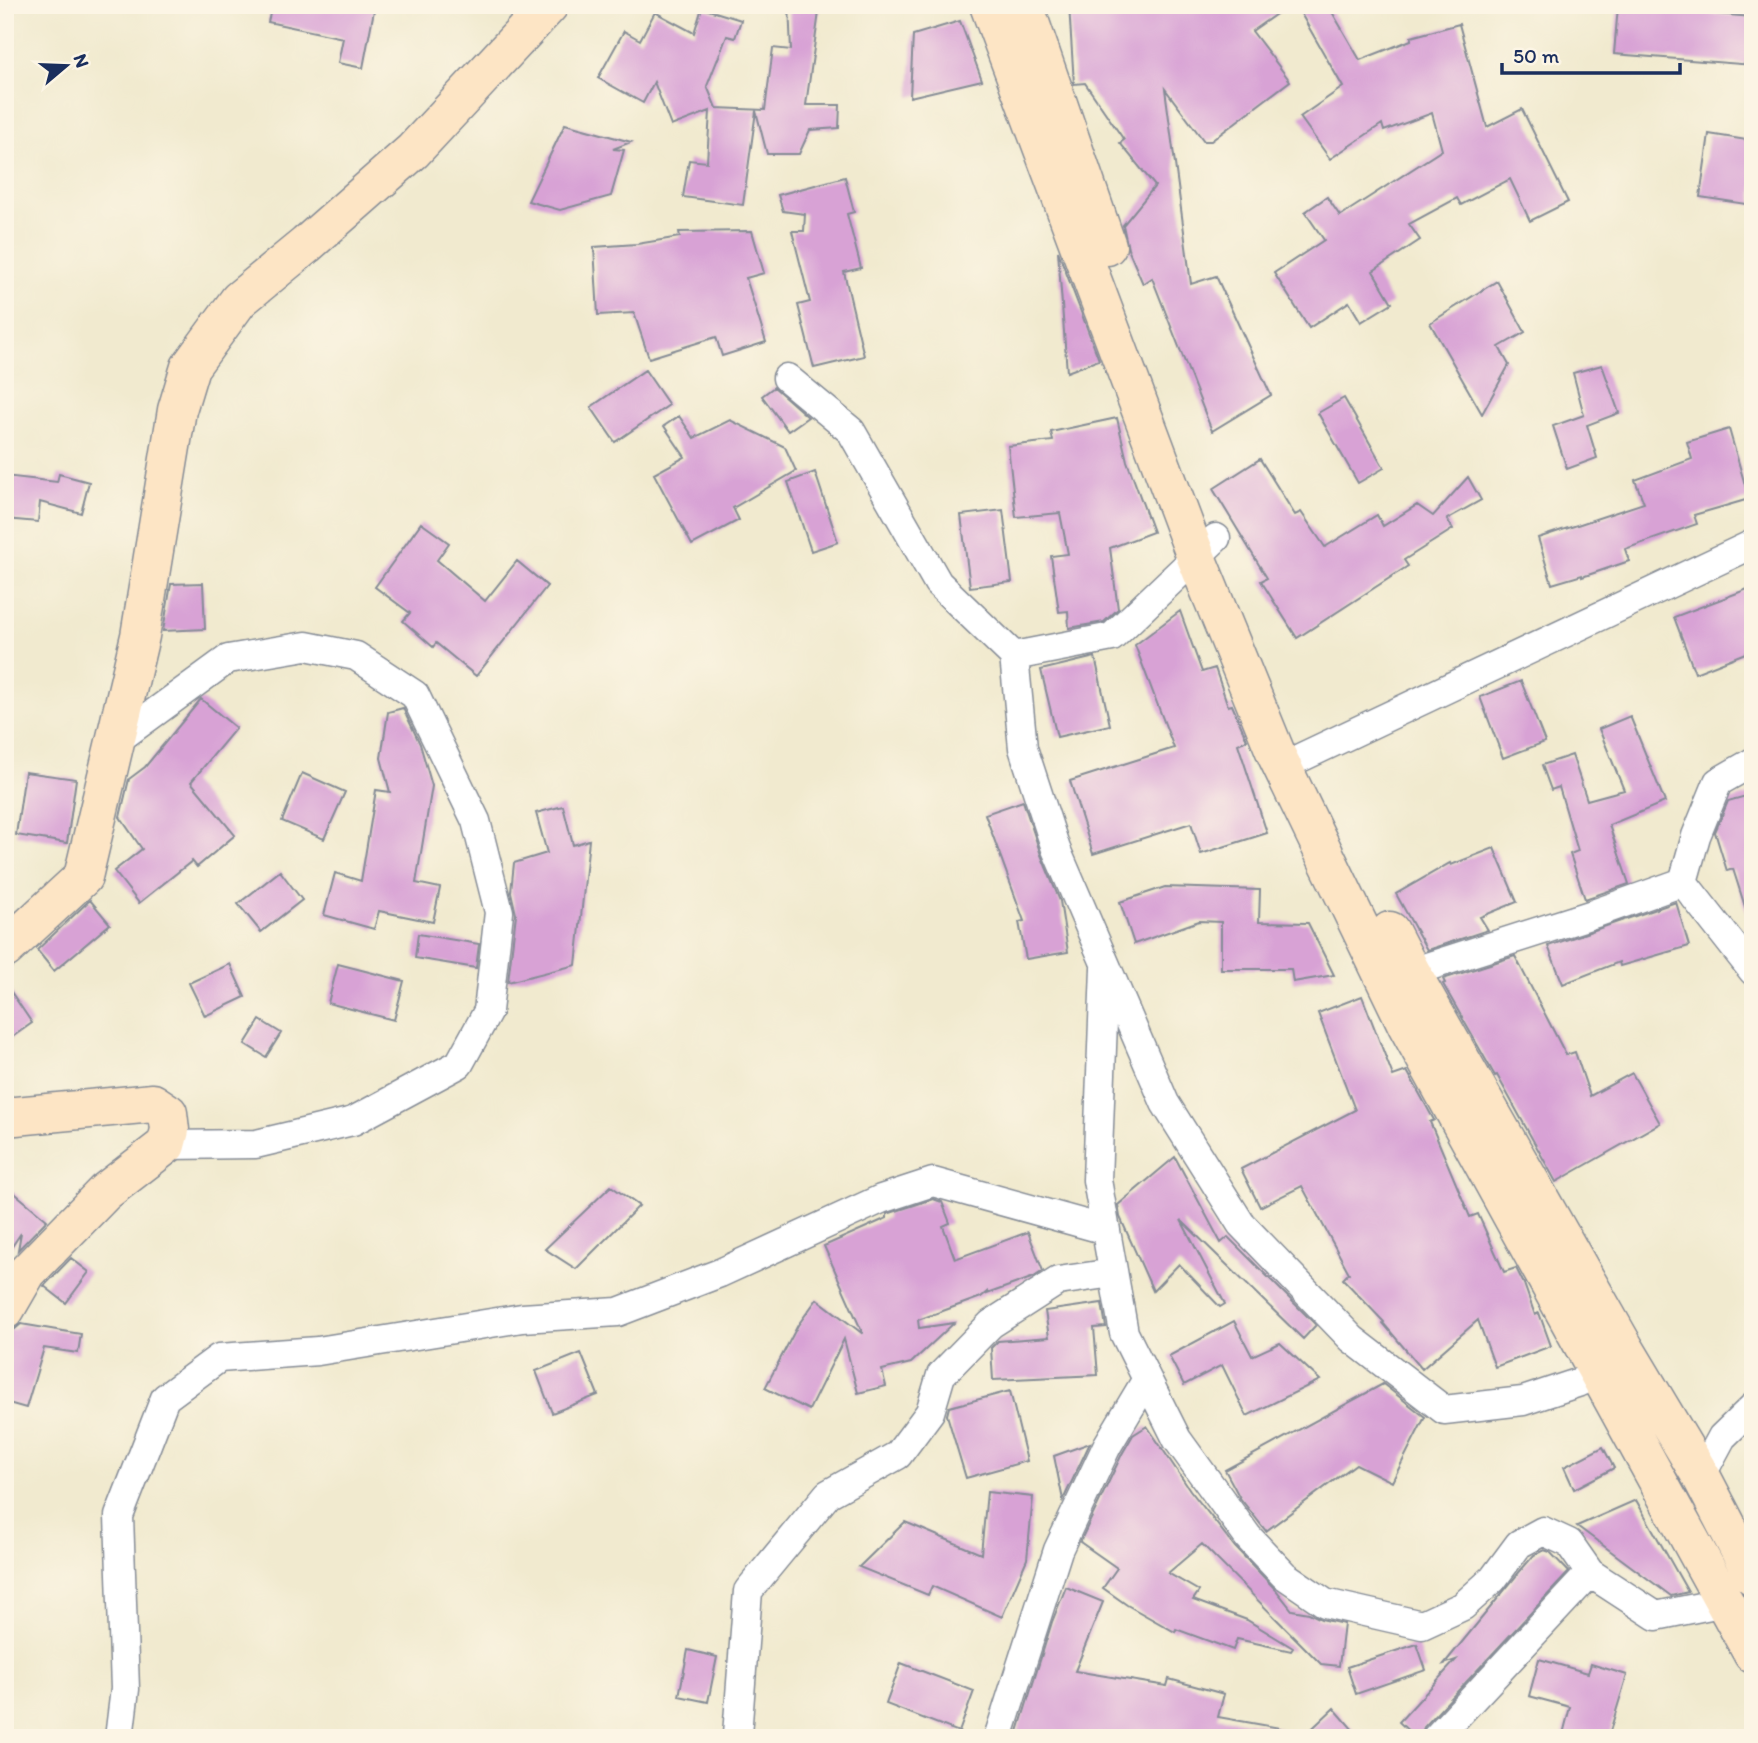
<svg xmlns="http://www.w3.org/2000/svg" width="1758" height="1743" viewBox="0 0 1758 1743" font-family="Itim,sans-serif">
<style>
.building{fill:#d8a2d5}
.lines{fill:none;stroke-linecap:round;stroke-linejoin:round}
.street-casing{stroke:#868c96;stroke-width:31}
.secondary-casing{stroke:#868c96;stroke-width:41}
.street{stroke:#fff;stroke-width:28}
.secondary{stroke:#fde5c5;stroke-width:38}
</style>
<rect width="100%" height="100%" fill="#fcf5e5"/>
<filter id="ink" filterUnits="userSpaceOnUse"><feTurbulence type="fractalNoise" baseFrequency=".0143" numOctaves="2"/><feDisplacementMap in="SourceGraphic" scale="14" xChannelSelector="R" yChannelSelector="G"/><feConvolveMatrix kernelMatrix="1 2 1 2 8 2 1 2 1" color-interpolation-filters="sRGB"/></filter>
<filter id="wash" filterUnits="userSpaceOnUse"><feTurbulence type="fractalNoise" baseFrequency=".00686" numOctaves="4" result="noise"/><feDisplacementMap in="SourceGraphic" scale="28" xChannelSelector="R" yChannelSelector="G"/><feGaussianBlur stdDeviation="1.57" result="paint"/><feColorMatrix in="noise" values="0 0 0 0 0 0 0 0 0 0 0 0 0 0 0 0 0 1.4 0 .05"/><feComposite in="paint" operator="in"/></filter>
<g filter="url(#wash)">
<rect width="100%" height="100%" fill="#f1eacf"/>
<g id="blocks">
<!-- building -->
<path class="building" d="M272,5H375L363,68L338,63L343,38L268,22Z
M789,5H820L806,105H840L839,128L810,130L799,154H767L756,111L743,205L683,197L689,160L707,162L710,111L671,126L654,82L643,103L598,78L624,31L640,40L655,12L694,33L702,8L741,20L735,38L727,36L707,86L716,108L765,110L773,48L791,50Z
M1069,5H1289L1252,31L1290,81L1211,141H1204L1165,89L1191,284L1216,276L1271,395L1212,431L1152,278L1143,284L1128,249L1123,225L1155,186L1120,143L1124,140L1085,83L1074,84Z
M1296,5H1328L1360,60L1411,40V37L1459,24L1487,127L1522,109L1568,202L1530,221L1510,179L1461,205L1457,198L1409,224L1420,240L1373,271L1392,303L1361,322L1349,302L1309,328L1274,273L1324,240L1305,212L1327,197L1340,216L1442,150L1432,113L1384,131L1382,124L1330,159L1300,117L1343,87Z
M1618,6L1753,17V65L1614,54Z
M960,21L982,80L910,97L913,35Z
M565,124L631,142L613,149L624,150L611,196L560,210L528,201Z
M1709,134L1753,141V205L1700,197Z
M845,177L854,212L847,214L861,268L844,272L864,356L814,368L798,305L810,302L792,231H804L805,214L783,211L778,195Z
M752,231L764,273L746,278L766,342L722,356L716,337L649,358L634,313L598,315L594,247L637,244L680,237L679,232Z
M1058,251L1099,360L1067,372Z
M1497,281L1525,332L1499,347L1509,365L1482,414L1430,323Z
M1602,365L1619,413L1587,425L1597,458L1567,469L1553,426L1584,415L1573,373Z
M645,370L669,405L615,442L591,407Z
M774,387L808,417L788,431L762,396Z
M1344,398L1384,468L1358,483L1318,413Z
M679,416L694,438L730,420L785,447L796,471L733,508L739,520L692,545L654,474L685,457L664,426Z
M1117,418L1127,461L1153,532L1110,548L1118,609L1104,622L1069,628L1068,611L1059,612L1051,556L1068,554L1060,513L1016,517L1008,446L1053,441L1051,432Z
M1729,429L1749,499L1694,515L1697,524L1625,549L1629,561L1582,577V575L1552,584L1538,538L1644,503L1635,480L1692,459L1687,442Z
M1260,459L1295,515L1301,512L1325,547L1377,515L1383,526L1417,505L1433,516L1468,477L1481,500L1447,519L1453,529L1404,560L1408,566L1297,638L1261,581L1267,578L1213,489Z
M815,472L838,542L811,551L788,482Z
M59,474L89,482L81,513L40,502L38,522L5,519V476L57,482Z
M1003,510L1012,582L970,587L961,515Z
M421,523L449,543L437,560L485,601L517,561L547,586L476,676L436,643L433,647L403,621L410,613L375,587Z
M203,583L205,629L163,631L171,584Z
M1753,587V650L1695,673L1674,617Z
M1180,611L1202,672L1215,668L1228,706L1232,705L1247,740L1238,744L1267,833L1201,854L1191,823L1093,854L1070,781L1174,748L1135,645Z
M1095,657L1110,725L1057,737L1041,670Z
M1521,681L1545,742L1503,758L1480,697Z
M201,699L236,728L191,782L235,835L197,867L192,861L139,903L114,871L142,849L120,817L129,779L145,767Z
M403,708L420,744L432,786L416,883L440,888L433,922L379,911L374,929L324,915L335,873L361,881L376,790L390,792L381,758L388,712Z
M1630,716L1665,802L1609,825L1629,884L1585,899L1570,854L1578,851L1559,787L1551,790L1542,765L1572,755L1587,800L1624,790L1599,729Z
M25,772L76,779L67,843L16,835Z
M302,773L345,792L324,839L282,821Z
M1753,794V918L1749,919L1733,869L1727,871L1715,832L1728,801Z
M1023,801L1041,855L1060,901L1068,952L1026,959L1019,922L1024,921L985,814Z
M563,806L573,845L589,840L576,965L508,982L516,914L511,892L514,863L547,853L536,813Z
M1494,848L1517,902L1480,917L1488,930L1427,950L1396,894L1450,863L1451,865Z
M280,871L302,900L261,932L238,904Z
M1165,887L1260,890L1259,922L1308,923L1334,975L1293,982L1291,969H1221V922L1199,921L1134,944L1120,902Z
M90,900L110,924L54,971L37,950Z
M1676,902L1689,946L1620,966L1619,962L1563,984L1548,946Z
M418,934L479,944L476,968L415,958Z
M1515,956L1566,1055L1575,1052L1590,1096L1632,1073L1660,1123L1556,1182L1497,1075L1495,1076L1443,984L1445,983L1443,979Z
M230,964L245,997L205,1016L189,983Z
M338,964L404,981L394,1020L328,1003Z
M5,983L32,1023L5,1042Z
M1362,996L1393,1076L1407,1071L1434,1120L1430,1122L1470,1217L1478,1214L1504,1272L1516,1268L1524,1284L1535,1315L1539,1313L1551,1346L1495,1367L1478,1320L1422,1369L1383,1323L1384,1322L1343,1279L1349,1273L1302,1186L1260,1207L1241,1169L1355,1110L1318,1013Z
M260,1020L281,1033L266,1057L245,1044Z
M1175,1157L1221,1243L1228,1237L1316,1325L1303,1339L1181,1220L1225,1304L1220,1307L1179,1264L1153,1291L1120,1217L1118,1205Z
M5,1185L47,1220L18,1250L21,1233L5,1257Z
M611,1186L639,1206L576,1269L545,1249Z
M933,1199L942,1202L950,1223L943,1226L955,1259L1028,1232L1043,1271L1034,1277L987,1294V1292L981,1297L918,1320L919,1328L954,1323L911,1363L882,1370L886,1386L858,1393L844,1339L809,1410L765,1388L798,1325L817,1299L863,1334L824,1246L887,1218V1214Z
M71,1258L89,1272L66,1303L44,1286Z
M1102,1303L1106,1327L1094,1328L1098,1375L993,1380L991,1348L998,1341L1049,1337L1045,1311Z
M1234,1321L1252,1356L1280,1343L1320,1380L1247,1416L1222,1365L1184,1385L1169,1356Z
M21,1324L81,1334L78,1353L44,1348L26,1408L5,1402V1332L15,1329Z
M581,1353L598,1395L552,1413L536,1371Z
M1383,1384L1425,1417L1392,1482L1356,1464L1266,1531L1240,1498L1225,1470Z
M1010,1391L1027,1461L966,1478L947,1415L949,1407Z
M1147,1426L1190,1490L1235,1547L1276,1590L1292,1610L1309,1613L1321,1619L1344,1624L1339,1666L1321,1664L1202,1544L1168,1573L1199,1591L1193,1600L1247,1620L1293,1648L1291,1651L1237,1639L1233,1650L1176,1629L1175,1632L1127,1605L1103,1588L1117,1568L1080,1542L1122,1454L1133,1435Z
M1090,1443L1063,1500L1054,1456Z
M1603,1447L1614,1468L1574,1489L1564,1467Z
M987,1492L1033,1497L1027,1559L1002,1617L932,1586L928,1595L859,1567L905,1522L981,1554Z
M1636,1500L1688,1592L1671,1596L1577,1526Z
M1544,1550L1550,1552L1569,1572L1424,1727L1420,1738H1416L1399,1722L1456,1660L1444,1664L1521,1570L1534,1555Z
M1066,1587L1103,1602L1075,1671L1167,1686L1169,1679L1224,1694L1218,1717L1280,1728V1738H1016L1052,1622Z
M1417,1644L1426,1670L1356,1694L1347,1667Z
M688,1650L717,1657L708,1702L679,1696Z
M1539,1659L1588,1673L1591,1664L1627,1675L1608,1738H1562L1570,1707L1529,1696Z
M901,1663L974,1691L959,1732L886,1704Z
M1334,1708L1360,1738H1302Z"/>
</g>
</g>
<g filter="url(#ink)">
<use href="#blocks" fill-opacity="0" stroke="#868c96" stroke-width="2"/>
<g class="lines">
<!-- street casing -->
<g class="street-casing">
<path id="street" d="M787,378L851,431L938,583L1014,656L1112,637L1216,538
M1014,656L1023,748L1056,849L1165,1103L1241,1224L1352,1339L1444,1410L1523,1401L1598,1376
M117,740L228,659L306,646L356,656L415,695L476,821L499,912L488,1011L459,1064L353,1121L256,1144L166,1145
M1302,757L1753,544
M1683,882L1753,971
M1105,968L1097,1180L1124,1333L1177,1439L1248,1537L1284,1575L1325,1603L1422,1625L1463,1606L1493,1579L1519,1544L1543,1531L1569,1543L1590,1573
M1411,972L1596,913L1683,882L1696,836L1718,782L1753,762
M1701,1476L1722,1437L1753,1407
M737,1735L748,1591L828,1494L898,1455L930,1412L941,1375L991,1324L1058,1281L1113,1273
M119,1738L125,1689L119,1516L165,1398L219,1358L318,1351L522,1318L618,1312L720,1273L881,1199L933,1182L1106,1230
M998,1738L1058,1550L1107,1446L1147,1379
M1436,1738L1590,1573L1656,1616L1725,1602L1736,1613"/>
</g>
<!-- secondary casing -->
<g class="secondary-casing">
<path id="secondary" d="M989,5L1196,557L1277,756L1407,1025L1753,1654
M1024,5L1107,246
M1390,931L1411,972L1625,1349L1701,1476L1753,1576
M5,949L83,877L140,636L177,410L190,367L239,300L306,245L413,151L549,5
M5,1117L153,1103L168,1113L170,1130L166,1145L105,1192L27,1272L5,1310"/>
</g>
<!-- street -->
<use href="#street" class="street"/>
<!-- secondary -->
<use href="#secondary" class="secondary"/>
</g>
</g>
<!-- margin -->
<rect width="1758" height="1743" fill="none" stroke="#fcf5e5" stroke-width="28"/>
<!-- north arrow -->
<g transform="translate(66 66) rotate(71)" stroke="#fcf5e5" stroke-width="5" paint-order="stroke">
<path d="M0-5L12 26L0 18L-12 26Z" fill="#1b2f5e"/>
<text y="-10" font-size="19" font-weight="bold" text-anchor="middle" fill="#1b2f5e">N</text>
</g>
<!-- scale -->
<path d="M1502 63v10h178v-10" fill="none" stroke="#1b2f5e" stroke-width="3.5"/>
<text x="1513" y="63" font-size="21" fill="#1b2f5e" stroke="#fcf5e5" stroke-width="5" paint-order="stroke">50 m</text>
</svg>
